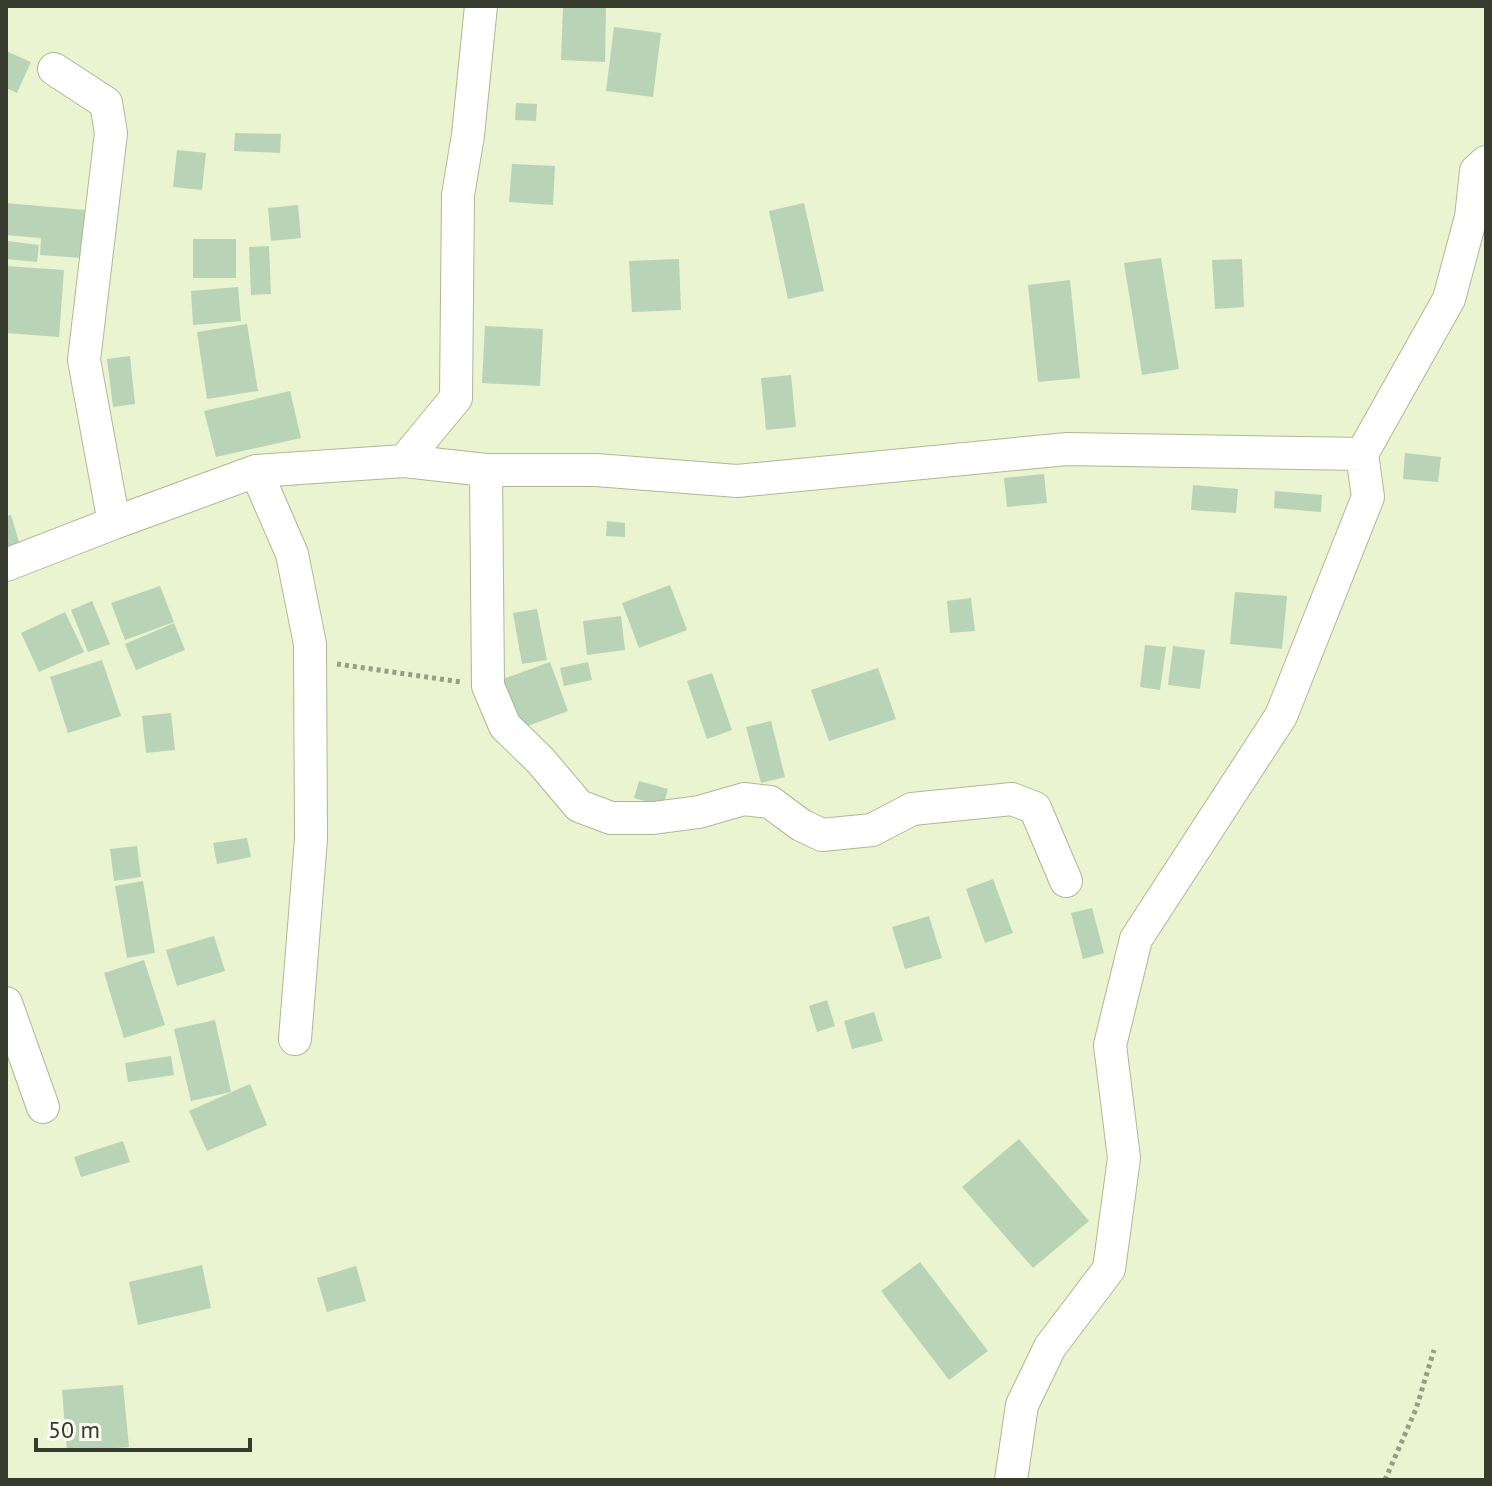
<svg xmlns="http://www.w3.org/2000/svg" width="1492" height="1486" viewBox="0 0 1492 1486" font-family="'PT Sans',sans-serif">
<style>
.building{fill:#b8d3b6}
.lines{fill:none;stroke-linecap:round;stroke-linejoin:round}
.street-casing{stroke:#aeb895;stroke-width:34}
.path{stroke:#979e85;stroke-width:5;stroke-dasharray:4 4;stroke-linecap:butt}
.street{stroke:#fff;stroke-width:32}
</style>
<rect width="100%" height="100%" fill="#eaf4d0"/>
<!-- building -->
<path class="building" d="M563,6H606L605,62L561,60Z
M614,27L661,33L653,97L606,91Z
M6,51L31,62L17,93L6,88Z
M516,103L537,104L536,121L515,120Z
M235,133L281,134L280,153L234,151Z
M177,150L206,153L202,190L173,187Z
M512,164L555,166L553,205L509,202Z
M6,203L85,210L81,258L40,255L41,238L6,235Z
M804,203L824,291L788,299L769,211Z
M298,205L301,238L271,241L268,208Z
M193,239H236V278H193Z
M8,241L39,245L37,262L6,259Z
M269,246L271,294L251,295L249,247Z
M1161,258L1179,369L1142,375L1124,263Z
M679,259L681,310L632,312L629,261Z
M1242,259L1244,307L1215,309L1212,260Z
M6,266L64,270L59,337L6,333Z
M1070,280L1080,378L1038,382L1028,285Z
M238,287L241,321L193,325L191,291Z
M247,324L258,391L207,399L197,332Z
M485,326L543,329L540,386L482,383Z
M130,356L135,404L113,407L107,359Z
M791,375L796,427L766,430L761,378Z
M290,391L301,438L216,457L204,411Z
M1405,453L1441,457L1438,482L1403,479Z
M1044,474L1047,503L1007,507L1004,478Z
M1193,485L1238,489L1236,513L1191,510Z
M1275,491L1322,495L1321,512L1274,508Z
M11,515L22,552L6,557V516Z
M607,521L625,523V537L606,536Z
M670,585L687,630L639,648L622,603Z
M160,586L174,622L125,640L111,603Z
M1235,592L1287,596L1282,649L1230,644Z
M971,598L975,631L950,633L947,601Z
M92,601L110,644L88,652L71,610Z
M537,609L547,660L522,664L513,613Z
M65,612L84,652L39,672L21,633Z
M621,616L625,650L587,655L583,621Z
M174,623L185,650L136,670L125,644Z
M1145,645L1166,647L1160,690L1140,687Z
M1173,646L1205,650L1200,689L1168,685Z
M102,660L121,716L68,733L50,677Z
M550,662L568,711L514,731L495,682Z
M588,662L592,680L564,686L560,668Z
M878,668L896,719L829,741L811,690Z
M712,673L732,730L707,739L687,681Z
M171,713L175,750L146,753L142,716Z
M771,721L785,777L761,783L746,727Z
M639,781L668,789L663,806L634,798Z
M247,838L251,857L217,864L213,843Z
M137,846L141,877L114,881L110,849Z
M993,879L1013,933L985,943L966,889Z
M143,881L155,953L127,958L115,886Z
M1092,908L1104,953L1083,959L1071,913Z
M929,916L942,958L905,969L892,927Z
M214,936L225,971L177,986L166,950Z
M144,960L165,1025L124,1038L104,973Z
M827,1000L835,1026L817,1032L809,1006Z
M874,1012L883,1041L852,1049L844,1021Z
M215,1020L231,1092L191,1101L174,1029Z
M171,1056L174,1075L128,1082L125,1063Z
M250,1084L267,1125L207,1151L189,1111Z
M1019,1139L1089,1221L1033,1268L962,1187Z
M123,1141L130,1162L81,1177L74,1157Z
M920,1262L988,1351L949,1380L881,1291Z
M202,1265L211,1308L138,1325L129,1282Z
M356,1266L366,1301L327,1312L317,1278Z
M123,1385L129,1447L67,1452L62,1390Z"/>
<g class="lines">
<!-- street casing -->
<g class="street-casing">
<path id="street" d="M404,461L456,398L458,195L468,135L481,6
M486,470L488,686L505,726L540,760L579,806L611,818H653L699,812L744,799L770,802L801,825L822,835L872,830L912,809L1012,799L1035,808L1066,881
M256,471L292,554L310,644L311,839L295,1039
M114,523L256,471L404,461L486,470H596L737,481L1067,449L1362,454L1449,299L1471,217L1476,171L1486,162
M6,565L114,523L84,360L111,133L106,103L54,69
M6,1003L43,1107
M1011,1480L1022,1405L1050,1347L1109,1269L1124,1158L1110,1045L1136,939L1281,716L1368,497L1362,454"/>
</g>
<!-- path -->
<path class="path" d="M337,664L461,682
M1385,1480L1416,1409L1434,1350"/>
<!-- street -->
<use href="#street" class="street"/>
</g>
<!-- border -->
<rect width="1492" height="1486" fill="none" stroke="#373b2d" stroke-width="16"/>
<!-- scale -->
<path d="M36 1438v12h214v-12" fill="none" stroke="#373b2d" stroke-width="4"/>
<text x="48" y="1438" font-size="24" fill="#373b2d" stroke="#fafef0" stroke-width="6" paint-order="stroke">50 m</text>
</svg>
